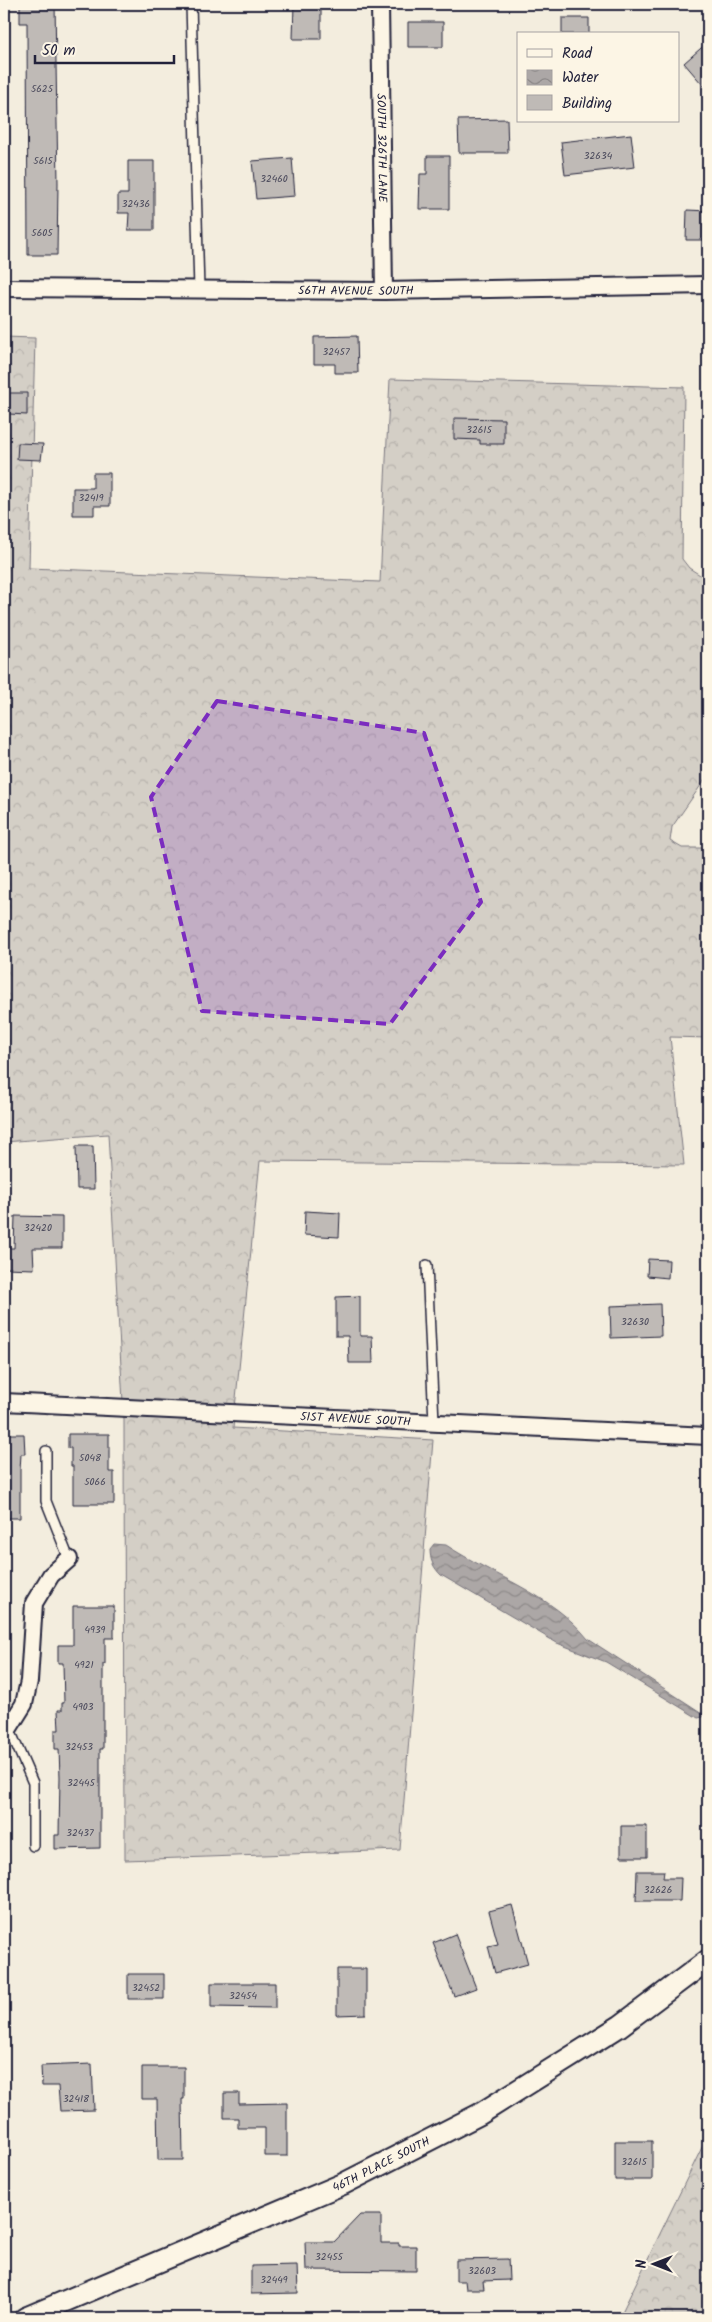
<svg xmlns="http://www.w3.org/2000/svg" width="712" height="2322" viewBox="0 0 712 2322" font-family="Kalam,sans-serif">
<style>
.forest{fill:url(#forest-crowns);stroke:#7b7880}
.water{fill:url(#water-waves);stroke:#75727b}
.building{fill:#bfbab6;stroke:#22223b}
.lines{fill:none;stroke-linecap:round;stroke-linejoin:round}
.service-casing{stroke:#22223b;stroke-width:12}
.minor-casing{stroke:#22223b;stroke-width:20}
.tertiary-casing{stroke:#22223b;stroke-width:24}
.service{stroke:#fcf5e5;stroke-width:9}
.minor{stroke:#fcf5e5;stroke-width:16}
.tertiary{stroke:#fcf5e5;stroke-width:20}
.marked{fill:#7b2cbf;fill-opacity:0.2;stroke:#7b2cbf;stroke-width:4;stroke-dasharray:10 6;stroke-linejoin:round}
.labels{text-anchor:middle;stroke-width:5;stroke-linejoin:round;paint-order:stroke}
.number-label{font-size:10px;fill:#49485a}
.street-label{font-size:12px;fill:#22223b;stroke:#fcf5e5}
</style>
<defs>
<pattern id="forest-crowns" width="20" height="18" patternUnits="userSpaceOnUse" patternTransform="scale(1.25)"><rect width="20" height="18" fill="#d4cfc6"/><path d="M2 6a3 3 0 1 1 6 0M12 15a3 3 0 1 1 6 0" fill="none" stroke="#b6b1ab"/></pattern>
<pattern id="water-waves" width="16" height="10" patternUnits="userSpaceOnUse" patternTransform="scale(1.25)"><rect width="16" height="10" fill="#aca7a6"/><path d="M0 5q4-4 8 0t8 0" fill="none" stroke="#8c8888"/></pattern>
</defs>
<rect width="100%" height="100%" fill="#f3edde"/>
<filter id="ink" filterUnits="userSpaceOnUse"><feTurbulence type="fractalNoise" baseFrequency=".02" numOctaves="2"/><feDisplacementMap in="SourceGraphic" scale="10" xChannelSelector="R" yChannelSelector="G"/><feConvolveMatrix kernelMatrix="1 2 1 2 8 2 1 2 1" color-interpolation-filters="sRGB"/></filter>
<g filter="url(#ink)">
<!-- forest -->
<path class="forest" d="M4,337L35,338L29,568L380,582L390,379L684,387L682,559L689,568L708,580V775L672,827L670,841L682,848H708V1038L670,1037L684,1165L260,1161L233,1428L433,1440L400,1850L125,1860L124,1420L108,1134L4,1142Z
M708,2135V2318H474V2314L622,2312Z"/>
<!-- water -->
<path class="water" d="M434,1544L446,1545C493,1576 552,1594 588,1639L702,1713L703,1717L698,1718L606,1662L557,1643L441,1575C433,1567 430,1560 430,1549Z"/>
<!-- building -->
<path class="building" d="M26,4H55L58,183L57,255H28L27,23H20V5Z
M294,4H321V39H293Z
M562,18H589V34H562Z
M408,22H443V47H408Z
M708,42V91L684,63Z
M507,119L508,153H459L458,120Z
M631,134L635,167L565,175L561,142Z
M427,156H449V209H419L420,174H427Z
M292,158L295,196L256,199L252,161Z
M128,161H154V230H128L129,213H118V194H128Z
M687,210L708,211V240H686Z
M357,336L358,373H335V364H314V337Z
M9,393H27V415L9,414Z
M454,418L504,419V444H480V440L454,439Z
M18,443L43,444L41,460L17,459Z
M93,473H110V506H94V515H73V488H93Z
M76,1146H93L94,1189H77Z
M305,1211L340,1213L339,1237L304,1235Z
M15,1216L62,1217V1248H33L34,1269L5,1268V1248H14Z
M648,1259L669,1260L668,1278L647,1276Z
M360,1296V1336H372L373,1363H349L348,1336H336V1297Z
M660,1304L661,1336L611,1338L610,1306Z
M4,1434H24L25,1454H21L20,1470V1518H4Z
M68,1434H109V1472H114V1504H73V1466H71V1448H68Z
M73,1606H114V1638H105V1664H103V1749H100V1848L55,1849V1835H59L60,1777L59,1749H55V1730H59L58,1710H62V1703H64L63,1663H58V1645H73Z
M621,1826H647V1857H621Z
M637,1871H664L663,1878H681L680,1901H636Z
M512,1905L528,1964L495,1973L488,1946L498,1944L489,1911Z
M455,1934L476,1988L454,1996L433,1943Z
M337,1969H366V2014L337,2015Z
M128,1974H164V1999H128Z
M211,1983H275V2008L211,2007Z
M92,2064L94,2110L60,2111L58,2086H42L41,2066Z
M142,2067H184V2099H182L183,2160H158L157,2099H142Z
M224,2093H239V2104L287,2103V2156H265V2128H238V2118H224Z
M615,2141H652V2180H615Z
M360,2215H381V2243H399V2246H416V2271L306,2270L305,2242H334Z
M508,2259L509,2280L483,2281L484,2289H466L465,2281H456V2260Z
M297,2265L298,2293L251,2294V2266Z"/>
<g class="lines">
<!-- service casing -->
<g class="service-casing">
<path id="service" d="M191,4L199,290
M427,1265L434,1422
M46,1451V1501L69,1559
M9,1728L33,1783V1846"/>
</g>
<!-- minor casing -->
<g class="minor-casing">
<g id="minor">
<path id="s1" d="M380,4L384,291"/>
<path id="s2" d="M4,288L384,291L708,285"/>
<path id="s3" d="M4,1402L708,1436"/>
<path d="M4,1730L9,1728L24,1704L29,1681L34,1603L51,1575L69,1559"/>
</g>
</g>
<!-- tertiary casing -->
<g class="tertiary-casing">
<g id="tertiary">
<path id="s4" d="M25,2318L343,2184L480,2114L620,2026L708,1960"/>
</g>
</g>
<!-- service -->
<use href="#service" class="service"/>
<!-- minor -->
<use href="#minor" class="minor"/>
<!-- tertiary -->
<use href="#tertiary" class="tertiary"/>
</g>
</g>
<!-- marked area -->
<path class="marked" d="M217,701L424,733L481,902L390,1024L202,1011L151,797Z"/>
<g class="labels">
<!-- number labels -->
<g class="number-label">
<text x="42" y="92">5625</text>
<text x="598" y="159">32634</text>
<text x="43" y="164">5615</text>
<text x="274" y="182">32460</text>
<text x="136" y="207">32436</text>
<text x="42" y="236">5605</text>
<text x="336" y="355">32457</text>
<text x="479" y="433">32615</text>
<text x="91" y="501">32419</text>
<text x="38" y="1231">32420</text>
<text x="635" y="1325">32630</text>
<text x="90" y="1461">5048</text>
<text x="95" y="1485">5066</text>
<text x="95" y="1633">4939</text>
<text x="84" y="1668">4921</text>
<text x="83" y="1710">4903</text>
<text x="79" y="1750">32453</text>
<text x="81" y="1786">32445</text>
<text x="80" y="1836">32437</text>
<text x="658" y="1893">32626</text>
<text x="146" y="1991">32452</text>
<text x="243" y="1999">32454</text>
<text x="76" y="2102">32418</text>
<text x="634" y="2165">32615</text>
<text x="329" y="2260">32455</text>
<text x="482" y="2274">32603</text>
<text x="274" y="2283">32449</text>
</g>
<!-- street labels -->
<g class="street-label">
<text dy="4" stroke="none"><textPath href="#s1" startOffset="144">SOUTH 326TH LANE</textPath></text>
<text dy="4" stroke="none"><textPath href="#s2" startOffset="352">56TH AVENUE SOUTH</textPath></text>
<text dy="4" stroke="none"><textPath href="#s3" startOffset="352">51ST AVENUE SOUTH</textPath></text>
<text dy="4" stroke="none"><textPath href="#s4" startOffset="388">46TH PLACE SOUTH</textPath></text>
</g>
</g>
<!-- margin -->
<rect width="712" height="2322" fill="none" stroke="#fcf5e5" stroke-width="20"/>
<rect x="10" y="10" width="692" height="2302" fill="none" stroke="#22223b" stroke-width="2" filter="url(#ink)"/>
<!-- legend -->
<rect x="517" y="32" width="162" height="90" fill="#fcf5e5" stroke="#a5a1a1"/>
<rect x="527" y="49" width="25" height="8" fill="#fcf5e5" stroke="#a5a1a1"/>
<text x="562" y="58" font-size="15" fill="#22223b">Road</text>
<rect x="527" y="70" width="25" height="15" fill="url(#water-waves)" stroke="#a5a1a1"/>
<text x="562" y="82" font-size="15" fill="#22223b">Water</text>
<rect x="527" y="95" width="25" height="15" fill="#bfbab6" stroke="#a5a1a1"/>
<text x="562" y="108" font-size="15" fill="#22223b">Building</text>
<!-- north arrow -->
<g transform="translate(654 2264) rotate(270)" stroke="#fcf5e5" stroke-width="4" paint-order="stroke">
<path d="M0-4L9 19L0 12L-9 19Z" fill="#22223b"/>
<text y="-8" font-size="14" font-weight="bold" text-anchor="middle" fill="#22223b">N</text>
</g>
<!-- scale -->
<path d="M35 55v8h139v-8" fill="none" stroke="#22223b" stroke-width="2.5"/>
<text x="42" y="55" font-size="15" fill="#22223b" stroke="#fcf5e5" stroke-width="4" paint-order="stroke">50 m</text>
</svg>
